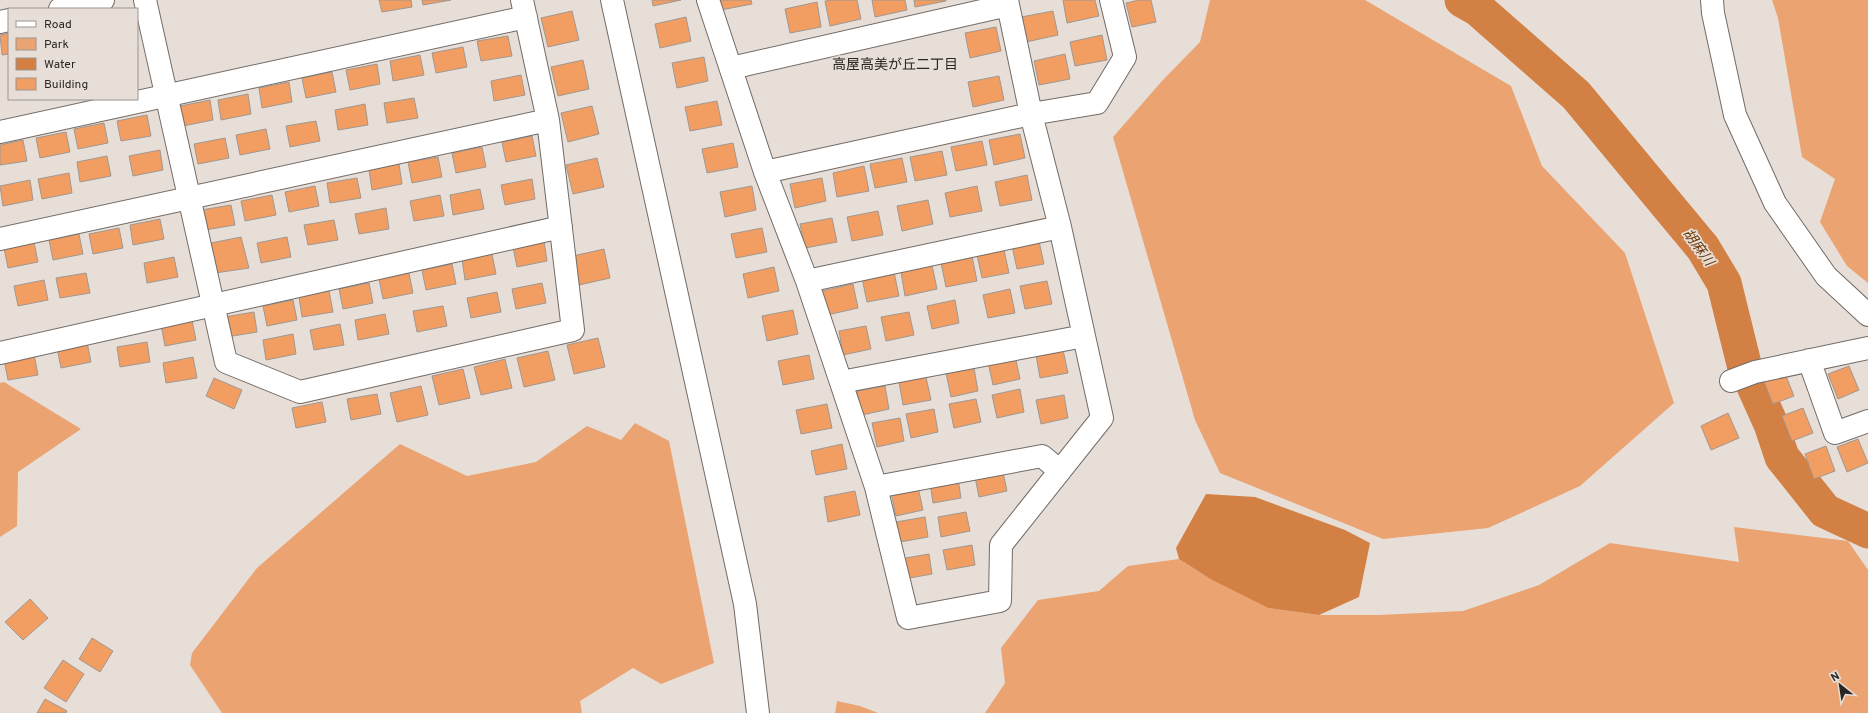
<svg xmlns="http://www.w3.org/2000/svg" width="1868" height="713" viewBox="0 0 1868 713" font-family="Overpass,'Noto Sans JP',sans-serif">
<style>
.green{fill:#eaa371}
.water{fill:#d28043}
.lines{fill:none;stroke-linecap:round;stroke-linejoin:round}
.river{stroke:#d28043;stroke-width:35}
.building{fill:#f29d61;stroke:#a09892}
.minor-casing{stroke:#736b66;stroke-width:24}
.minor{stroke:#fff;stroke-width:22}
.labels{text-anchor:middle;stroke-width:3.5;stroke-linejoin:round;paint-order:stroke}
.neighbourhood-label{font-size:14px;fill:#2a2624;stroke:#e7ded8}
.water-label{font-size:14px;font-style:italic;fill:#6a3503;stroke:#e7ded8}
</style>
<rect width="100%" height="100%" fill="#e7ded8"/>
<!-- green -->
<path class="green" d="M1210,0H1365L1511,86L1542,166L1625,253L1674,403L1580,486L1488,528L1383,539L1220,473L1195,420L1113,137L1162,81L1200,42Z
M1772,0H1868V283L1847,266L1820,222L1835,179L1802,157L1778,18Z
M4,382L81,429L18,472L17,526L0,537V383Z
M635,423L669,441L714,663L661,684L633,668L580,701L582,713H222L190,665L192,653L257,568L400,444L467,476L536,462L587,426L621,440Z
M1734,527L1848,541L1868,570V713H985L1005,683L1001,648L1038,600L1099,591L1128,566L1179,559L1212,580L1268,608L1319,615H1379L1463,611L1539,585L1610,543L1739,562Z
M837,701L860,706L878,713H835Z"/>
<!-- water -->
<path class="water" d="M1206,494L1255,497L1345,530L1370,543L1359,597L1319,615L1268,608L1212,580L1179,559L1176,548Z"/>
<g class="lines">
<!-- river -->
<path class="river" d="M1462,0L1478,9L1576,95L1703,248L1724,283L1744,364L1771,424L1782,457L1825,511L1868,531"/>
</g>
<!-- building -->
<path class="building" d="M379,0H411L412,7L382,12Z
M422,0H451L423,5Z
M652,0H681L653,6Z
M719,0H751L752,4L721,10Z
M832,0H857L861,19L830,26L825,1Z
M872,0H905L907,10L875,17Z
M914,0H946V1L915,7Z
M1063,0H1095L1099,16L1067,23Z
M1139,0H1151L1156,22L1132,27L1126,3Z
M817,2L821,27L790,33L785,9Z
M572,11L579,40L548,47L541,18Z
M1053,11L1058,35L1026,42L1021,17Z
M686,17L691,41L660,48L655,24Z
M996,27L1001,51L970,58L965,33Z
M9,33V54L2,55L0,35Z
M1102,35L1107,60L1075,66L1070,42Z
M508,36L512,56L481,61L477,41Z
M463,47L467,67L436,73L432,53Z
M1065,54L1070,79L1039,85L1034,61Z
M420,55L424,75L393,81L390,61Z
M704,57L708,81L677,88L672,63Z
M583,60L589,89L558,96L551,67Z
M377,64L380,84L350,90L346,70Z
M332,72L336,92L306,98L302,78Z
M521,75L525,95L494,101L491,81Z
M999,76L1004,100L973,107L968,82Z
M289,82L292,102L262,108L259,88Z
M248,94L251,114L221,120L218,100Z
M414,98L418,118L387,123L384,103Z
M210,100L213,120L183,126L180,106Z
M717,101L722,125L690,131L685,107Z
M365,104L368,125L338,130L335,110Z
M592,106L599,134L568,142L561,113Z
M147,115L151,136L121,141L117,121Z
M316,121L320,141L290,147L286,126Z
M104,123L108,143L78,149L74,129Z
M266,129L270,149L240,155L236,135Z
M66,132L70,152L40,158L36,138Z
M1020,134L1025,158L994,165L989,140Z
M532,136L536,156L506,162L502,142Z
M225,138L229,158L198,164L194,144Z
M23,140L27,161L0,165V145Z
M982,141L987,165L956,171L951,147Z
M733,143L738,167L707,173L702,149Z
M482,147L486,167L456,173L452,153Z
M160,150L163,170L133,176L129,156Z
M942,151L947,175L915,181L910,157Z
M107,156L111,176L80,182L77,162Z
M438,157L442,177L412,183L408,162Z
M597,158L604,187L573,194L566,165Z
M902,158L907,182L875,188L870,164Z
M399,164L402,184L372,190L369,170Z
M864,166L869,191L837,197L833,173Z
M69,173L72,193L42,199L38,179Z
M1027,175L1032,200L1000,206L995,182Z
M357,178L361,198L330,203L327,183Z
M822,178L826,201L795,208L790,184Z
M532,179L535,199L505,205L501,185Z
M30,180L33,200L3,206L0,186Z
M315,186L319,206L289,212L285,192Z
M752,186L756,210L725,217L720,192Z
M977,186L982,211L950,217L945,193Z
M480,189L484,209L453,215L450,195Z
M272,195L276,215L245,221L241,201Z
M440,195L444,216L414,221L410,201Z
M928,200L933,224L902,231L897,206Z
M231,205L235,225L205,230L201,210Z
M386,208L389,229L359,234L355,214Z
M878,211L883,235L852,241L847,217Z
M832,218L837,242L805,248L800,224Z
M160,219L164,239L133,245L130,225Z
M334,220L338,240L308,245L304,225Z
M119,228L123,248L93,254L89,234Z
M762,228L767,252L736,258L731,234Z
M79,234L83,254L53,260L49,240Z
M241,237L249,268L215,273L211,243Z
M287,237L291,257L261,263L257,243Z
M544,241L547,261L517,267L513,247Z
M1039,241L1044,264L1017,269L1012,246Z
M34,242L38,262L8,268L4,248Z
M604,249L610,278L579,285L573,256Z
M1004,250L1009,273L982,278L977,255Z
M492,254L496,274L465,280L462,259Z
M972,256L977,281L946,287L941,263Z
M174,257L178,277L147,283L144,263Z
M452,264L456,284L426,290L422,270Z
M932,265L937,289L905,296L901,272Z
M774,267L779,291L748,298L743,274Z
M894,272L899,296L867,302L862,278Z
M86,273L90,293L60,298L56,278Z
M409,273L413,293L383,299L379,279Z
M44,280L48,300L18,306L14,286Z
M1047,281L1052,304L1025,309L1020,286Z
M369,283L373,303L343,309L339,289Z
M542,283L546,303L516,309L512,289Z
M853,284L858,308L827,315L822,291Z
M1010,289L1015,313L988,318L983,295Z
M329,291L333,312L302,317L299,297Z
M497,292L501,312L471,318L467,298Z
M293,300L297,320L267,326L263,306Z
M955,300L959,323L932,329L927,306Z
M443,306L447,326L417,332L413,311Z
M793,310L798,334L767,341L762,316Z
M254,312L257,332L227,337L224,317Z
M909,312L914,335L886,341L881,317Z
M385,314L389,334L358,340L355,320Z
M192,320L196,340L165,346L161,325Z
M340,324L344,345L314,350L310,330Z
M866,326L871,349L843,355L839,331Z
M293,334L296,354L266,360L263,340Z
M598,338L605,367L574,374L567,345Z
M87,342L91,362L61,368L57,348Z
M147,342L150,362L120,367L117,347Z
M1063,350L1068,373L1040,378L1036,355Z
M548,351L555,380L524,387L517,358Z
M34,354L38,375L8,380L4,360Z
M809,355L814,379L783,385L778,361Z
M1015,356L1020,379L993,385L988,362Z
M193,357L197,378L166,383L163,363Z
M505,359L512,388L481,395L474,367Z
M1849,366L1859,390L1838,399L1828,374Z
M974,368L978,391L951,397L946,373Z
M463,369L470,398L439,405L432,376Z
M1784,371L1794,396L1773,404L1763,379Z
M926,377L931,400L903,405L899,382Z
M214,378L242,390L234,409L206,396Z
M421,386L428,415L397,422L390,393Z
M885,386L889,409L862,415L857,391Z
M1020,389L1024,412L997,418L992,395Z
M377,394L381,414L351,420L347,399Z
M1064,395L1068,418L1041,424L1036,400Z
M976,399L981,422L954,428L949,404Z
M322,402L326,422L296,428L292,408Z
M827,404L832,428L801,434L796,410Z
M1803,408L1813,433L1792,441L1782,416Z
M934,409L938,432L911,438L906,414Z
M1728,413L1739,438L1711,450L1701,426Z
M900,418L904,441L877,447L872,423Z
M1858,439L1868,463L1847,472L1837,447Z
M842,444L847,469L816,475L811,451Z
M1826,446L1835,471L1814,479L1805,454Z
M1003,472L1007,491L979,497L975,477Z
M958,478L961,498L933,503L930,483Z
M918,487L923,510L896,516L891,492Z
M855,491L860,515L828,522L824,497Z
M966,512L970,531L941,537L938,517Z
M925,517L928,537L900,542L896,522Z
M972,545L975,565L947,570L943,550Z
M929,554L932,574L904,579L900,559Z
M30,599L48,618L23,640L5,622Z
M92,638L113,651L100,672L79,659Z
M63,660L84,674L66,702L44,688Z
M45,699L67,711L66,713H37Z"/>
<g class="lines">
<!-- minor casing -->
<g class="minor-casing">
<path id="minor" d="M145,0L226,362L300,392L573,330L548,120L522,0
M612,0L745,604L758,713
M708,0L765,172L807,281L876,487L908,618L1000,601L1001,545L1102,418L1060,227L1031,114L1007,0
M1712,0L1713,13L1735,115L1775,203L1826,276L1868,315
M60,9L103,0
M0,22L9,20
M731,68L1008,5
M0,132L526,17
M765,172L1031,114L1097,103L1125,57L1111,0
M0,239L548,120
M807,281L1060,227
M0,353L561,227
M1809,360L1835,433L1868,421
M1731,381L1755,372L1868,348
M841,382L1084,336
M876,487L1042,456L1060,471"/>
</g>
<!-- minor -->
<use href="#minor" class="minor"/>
</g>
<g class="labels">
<!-- neighbourhood labels -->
<g class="neighbourhood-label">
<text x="895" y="69">高屋高美が丘二丁目</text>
</g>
<!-- water labels -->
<g class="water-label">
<text transform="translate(1699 247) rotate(54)" y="5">胡麻川</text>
</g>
</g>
<!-- legend -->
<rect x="8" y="8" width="130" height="92" fill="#e7ded8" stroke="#9b9490"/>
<rect x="16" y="21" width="20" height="6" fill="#ffffff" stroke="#9b9490"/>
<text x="44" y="28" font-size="12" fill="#2a2624">Road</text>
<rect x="16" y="38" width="20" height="12" fill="#eaa371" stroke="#9b9490"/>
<text x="44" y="48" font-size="12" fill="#2a2624">Park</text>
<rect x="16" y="58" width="20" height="12" fill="#d28043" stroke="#9b9490"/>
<text x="44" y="68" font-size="12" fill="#2a2624">Water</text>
<rect x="16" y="78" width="20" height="12" fill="#f29d61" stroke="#9b9490"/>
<text x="44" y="88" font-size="12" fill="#2a2624">Building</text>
<!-- north arrow -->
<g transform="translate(1840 685) rotate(330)" stroke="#e7ded8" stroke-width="3" paint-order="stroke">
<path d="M0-3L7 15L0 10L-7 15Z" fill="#2a2624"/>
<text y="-6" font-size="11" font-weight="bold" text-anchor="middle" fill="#2a2624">N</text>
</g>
</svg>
